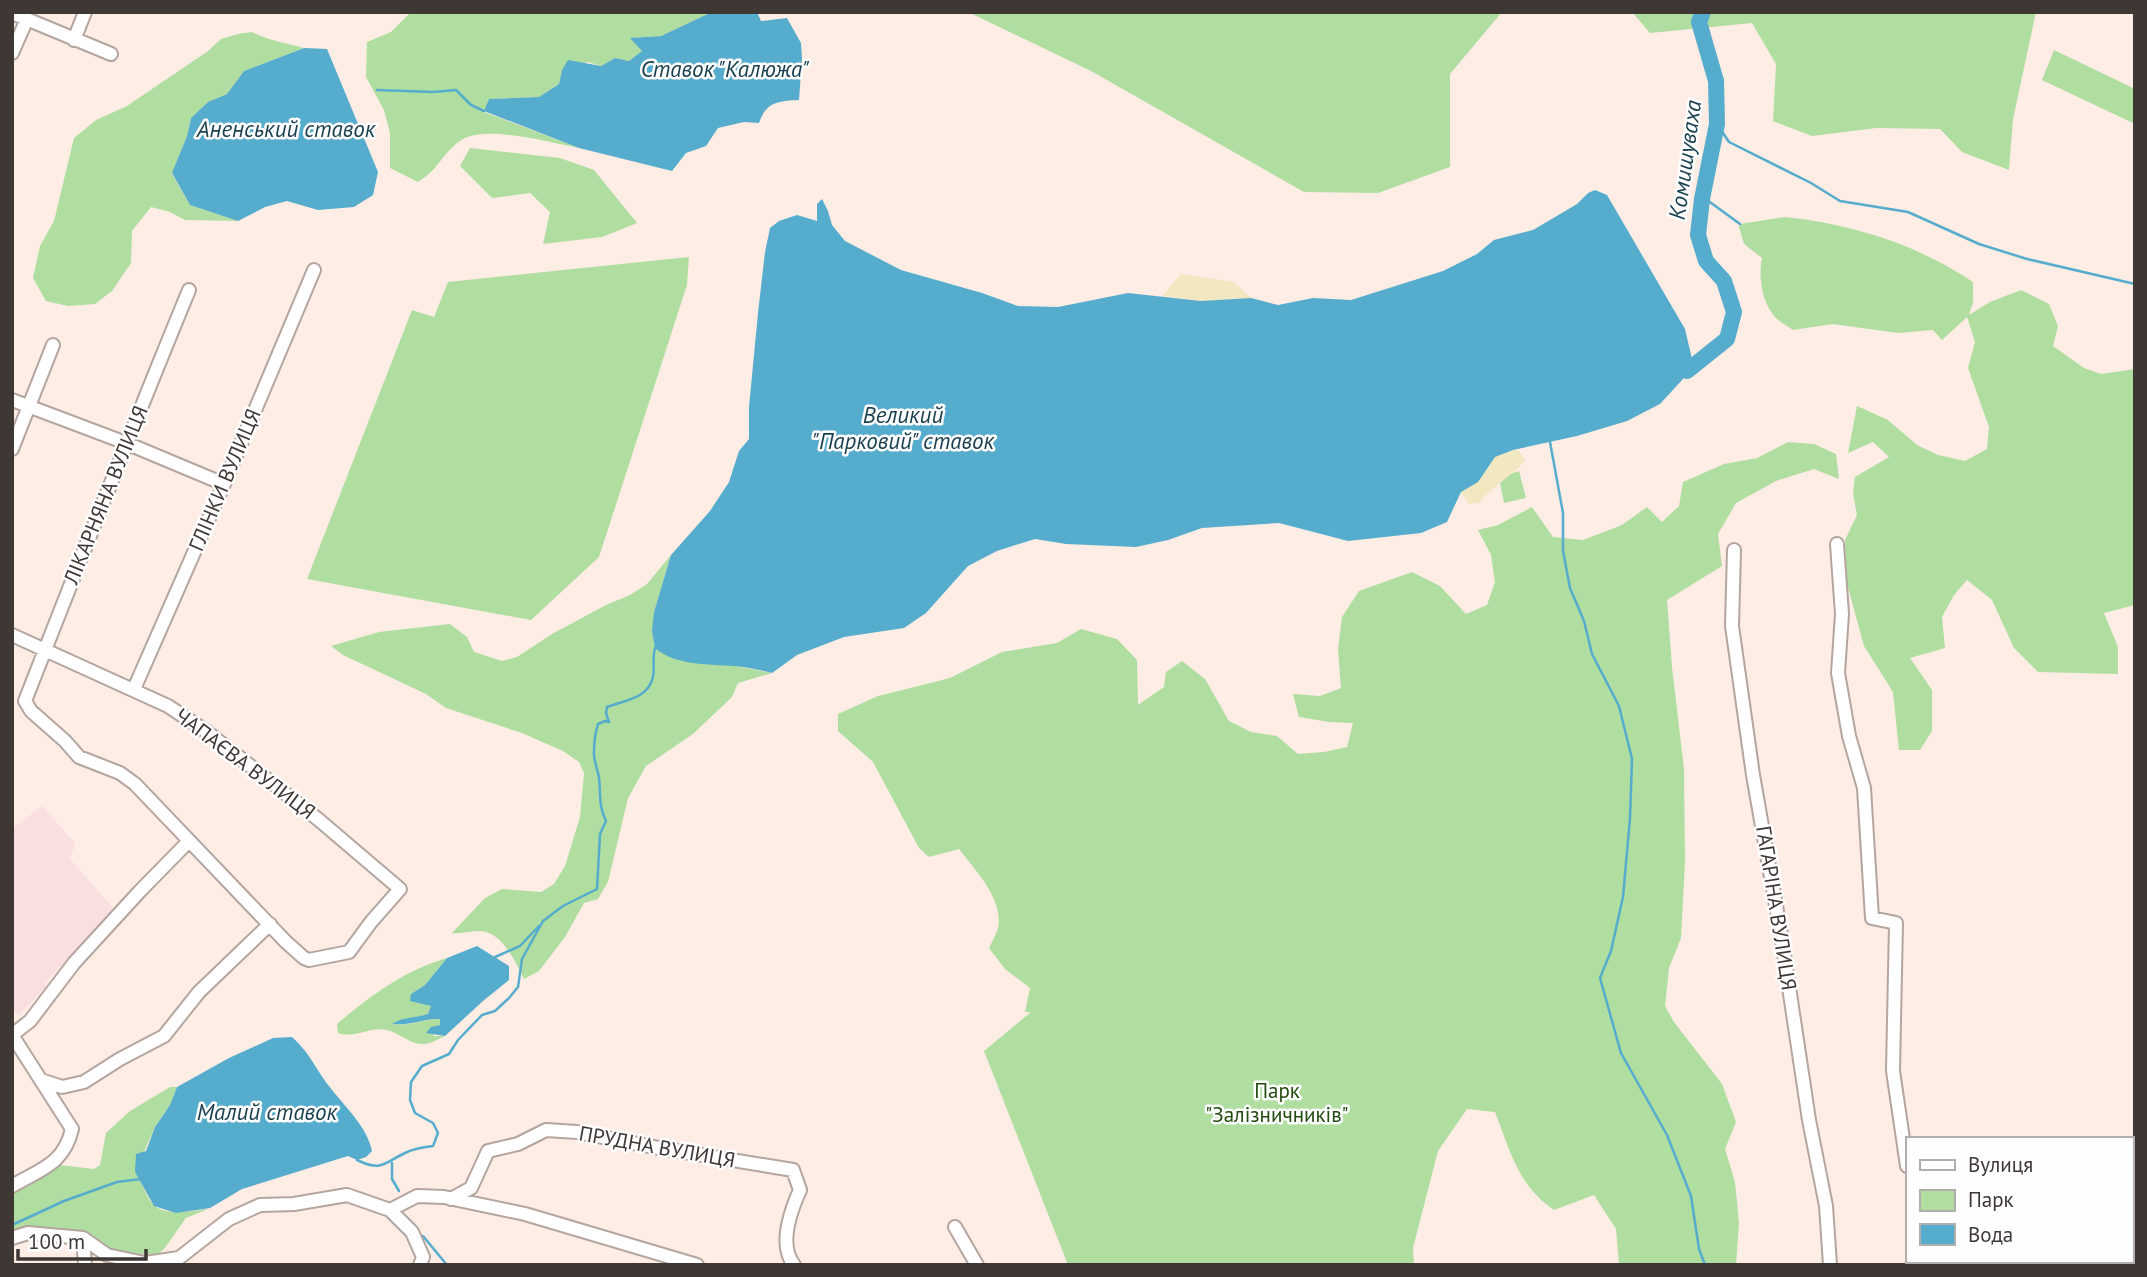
<svg xmlns="http://www.w3.org/2000/svg" width="2147" height="1277" viewBox="0 0 2147 1277" font-family="'PT Sans',sans-serif">
<style>
.industrial{fill:#fadfe0}
.medical{fill:#f8e1d5}
.green{fill:#b0dda0}
.sand{fill:#f1e7c1}
.water{fill:#56accc}
.lines{fill:none;stroke-linecap:round;stroke-linejoin:round}
.stream{stroke:#56accc;stroke-width:2.5}
.river{stroke:#56accc;stroke-width:16}
.minor-casing{stroke:#b4a59e;stroke-width:16}
.minor{stroke:#fff;stroke-width:12}
.labels{text-anchor:middle;stroke-width:5;stroke-linejoin:round;paint-order:stroke}
.street-label{font-size:21px;fill:#3e3734;stroke:#fefefe}
.park-label{font-size:21px;fill:#224b0f;stroke:#fefefe}
.water-label{font-size:23px;font-style:italic;fill:#193f4e;stroke:#fefefe}
</style>
<rect width="100%" height="100%" fill="#fdede5"/>
<!-- industrial -->
<path class="industrial" d="M42,806L75,843L70,859L114,909L44,984L46,987L19,1015L12,1009V829Z"/>
<!-- medical -->
<path class="medical" d="M2131,1186H2135V1265H2008V1261H2131Z"/>
<!-- green -->
<path class="green" d="M411,12H712L661,36L631,38L642,51L629,61L615,58L601,66L588,62L562,70L559,84L539,97L489,99L484,112L579,148C551,143 492,126 465,138C450,145 442,161 431,172C427,176 422,179 418,182L390,168V133L384,110L366,77L367,42L391,32Z
M968,12H1502L1450,74V167L1378,193L1304,192L1091,71Z
M1632,12H2036L2013,119L2009,170L1962,152L1940,129L1876,128L1812,136L1773,121L1776,64L1752,23L1650,33Z
M252,32C269,41 286,43 304,48L244,71L227,94L208,102L191,118L187,136L172,174L190,205L238,221L185,220L170,212L151,207L132,231L131,263L112,291L95,304L68,306L46,301L33,278L40,246L54,221L74,138L96,120L127,106L208,51L221,39L238,34Z
M2054,50L2135,89V124L2042,80Z
M470,148L560,158L594,170L637,223L602,237L543,244L550,212L530,193L492,198L460,166Z
M1785,217C1852,224 1916,244 1973,282V302L1969,315L1990,302L2021,290L2049,304L2058,326L2053,346L2084,368L2101,374L2135,369V605L2104,613L2118,647V674L2038,672L2014,648L1992,600L1967,580L1954,595L1942,617L1945,648L1910,658L1932,690V731L1920,750H1899L1893,692L1864,646L1846,580L1845,540L1857,515L1853,493L1855,477L1889,457L1873,442L1848,453L1857,406L1888,420L1917,445L1938,455L1965,461L1987,449L1989,427L1968,368L1975,342L1967,317L1942,340L1933,330L1898,333L1833,324L1793,330C1787,326 1780,322 1775,317C1762,303 1758,276 1762,258L1744,244L1739,227L1740,224Z
M689,257L687,285L599,557L531,620L307,579L412,310L434,317L448,282Z
M1788,442L1814,444L1836,454L1839,479L1814,469L1776,481L1736,503L1718,534L1722,566L1667,600L1672,667L1684,769L1685,862L1681,938L1669,968L1665,1006L1674,1022L1722,1084L1736,1122L1725,1149L1735,1182L1739,1223L1736,1265H1619L1616,1229L1594,1195L1554,1210C1518,1186 1510,1150 1495,1112L1467,1109L1438,1151L1413,1248L1414,1265H1068L984,1051L1031,1012H1025L1030,988L1005,969L989,948C992,942 996,935 998,928C1004,899 975,870 959,849L929,857L919,848L873,762L838,731V714L878,696L950,678L1002,652L1057,643L1081,629L1117,639L1137,660L1138,705L1164,687L1166,672L1182,661L1205,679L1229,721L1251,732L1277,736L1298,754L1324,752L1347,747L1353,723L1329,722L1299,717L1293,694L1320,696L1341,688L1338,649L1342,617L1359,591L1412,572L1440,586L1466,614L1487,605L1495,582L1491,555L1478,530L1498,525L1532,507L1553,537L1583,540L1622,525L1647,507L1662,522L1679,506L1683,482L1724,464L1757,458Z
M1519,471L1526,498L1504,503L1499,478Z
M671,555L654,612L737,666L772,673L738,683L732,697L693,734L646,766L628,798L608,882L598,899L584,903L565,937L539,971L524,979C516,962 501,931 480,931C471,931 461,934 452,933L485,898L502,889L541,892L554,884L565,866L580,817L584,773L579,762L563,751L522,733L446,708L426,694L343,655L331,646L379,632L450,624L467,637L474,652L502,661L517,657L552,634L606,605L630,595L647,584Z
M447,958L425,985L411,994L423,1003L431,1006L428,1014C418,1018 400,1018 393,1024C410,1027 424,1018 440,1019L441,1025L433,1036H445C439,1039 430,1044 424,1044C410,1045 400,1033 387,1030C370,1026 355,1039 338,1033L337,1024C370,996 405,970 447,958Z
M170,1087H177L170,1105L155,1127L135,1172C142,1181 147,1200 155,1206C166,1216 197,1211 210,1208L186,1218L164,1249L158,1254H141L112,1250L84,1233L12,1234V1193L59,1165L94,1169L100,1165L106,1133L130,1111Z"/>
<!-- sand -->
<path class="sand" d="M1181,274L1234,282L1251,298L1201,301L1162,296Z
M1513,450L1519,451L1525,461C1511,477 1492,486 1479,503L1469,504L1461,492L1478,482L1494,457Z"/>
<!-- water -->
<path class="water" d="M712,12H757L761,21L787,18L801,43L802,58L799,100C778,101 766,102 759,123L744,122L718,128L706,146L686,153L672,171L579,148L484,111L489,99L539,97L559,84L562,70L568,60L601,66L615,58L629,61L642,51L630,38L661,36Z
M304,48L327,49L378,172L373,195L354,207L318,210L287,201L265,207L238,221L190,205L172,173L187,136L191,118L208,102L227,94L244,71Z
M1595,190L1607,195L1685,329L1692,359L1683,379L1660,404L1627,421L1577,436L1513,450L1495,457L1478,482L1461,492L1447,522L1421,533L1348,541L1279,523L1202,528L1168,540L1136,547L1066,544L1035,539L997,551L968,566L926,613L904,628L844,637L797,655L772,673C760,670 747,667 734,666C709,664 676,666 655,648L652,631L654,612L671,555L710,511L729,482L739,451L749,439V407L758,313L765,252L770,228L779,221L797,215L817,221V204L822,199L828,211L832,225L845,241L901,270L982,293L1018,306L1058,307L1128,293L1201,301L1251,298L1278,305L1313,298L1351,300L1443,271L1477,254L1494,240L1533,230L1577,204L1588,193Z
M477,946L509,966V980L483,1001L445,1036L426,1033L431,1027L440,1025V1019C423,1018 412,1026 392,1024C401,1017 417,1018 428,1014L431,1006L410,1001L411,994L425,985L447,958Z
M292,1037C310,1053 315,1068 329,1086C344,1106 367,1126 372,1151L366,1157L357,1160L348,1156L242,1189L210,1208L176,1213L154,1206L135,1172L136,1154L146,1151L155,1127L170,1105L177,1087L229,1058L273,1038Z"/>
<g class="lines">
<!-- stream -->
<path class="stream" d="M377,90L433,92L456,90L471,105L484,111
M1717,124L1729,142L1811,183L1840,201L1908,212L1979,244L2027,259L2135,284
M1703,197L1740,224
M1550,442L1563,513V551L1570,588L1584,621L1592,654L1619,706L1632,759L1630,818L1623,897L1611,951L1600,978L1621,1053L1667,1135L1691,1196L1699,1249L1705,1265
M495,957L520,946L539,926
M357,1160C382,1172 384,1163 405,1153C413,1149 424,1147 433,1146L438,1133L433,1123L415,1113L410,1100L411,1082L422,1066L449,1054L458,1040L482,1015L495,1011L509,998L518,987L522,959L543,921L563,906L597,889L600,834L606,821C598,804 601,795 599,778C598,770 593,759 594,751C594,744 596,731 598,724L605,721L609,722L606,713L607,707C625,700 648,699 653,677C655,668 652,658 655,648
M392,1163V1179L399,1191
M12,1225L64,1201L117,1182L141,1179
M423,1236L447,1265"/>
<!-- river -->
<path class="river" d="M1687,371L1727,339L1734,312L1724,281L1706,261L1698,235L1702,199L1717,124L1716,81L1699,22L1703,12"/>
<!-- minor casing -->
<g class="minor-casing">
<path id="minor" d="M12,13L111,54
M74,40L85,12
M12,53L27,19
M12,400L126,443L224,484
M12,449L53,345
M1837,544L1842,614L1838,673L1849,736L1864,788L1872,918L1896,923L1893,1071L1907,1166
M1734,550L1732,626L1753,775L1781,934L1809,1120L1826,1206L1830,1265
M12,635L168,706L207,732L319,820L400,889L371,922L349,952L309,960L304,958L286,942L135,784L120,773L79,757L65,741L31,711L25,701C79,563 133,426 189,290
M134,689L224,484L314,270
M12,1035L30,1021L74,963L140,891L189,841
M12,1035L72,1129C64,1164 41,1169 12,1186
M41,1080L62,1087L84,1082L120,1059L164,1036L199,992L270,924
M451,1199L471,1188L488,1151L518,1144L546,1130L577,1132L653,1147L793,1170L800,1190C791,1210 778,1245 794,1265
M390,1210L417,1196L444,1197L525,1214L697,1265
M955,1227L977,1265
M12,1238L28,1233L83,1238
M1920,1261V1265
M85,1265L83,1238L107,1255L145,1263L179,1258L229,1219L260,1205L294,1204L347,1195L390,1210L412,1232L423,1257L420,1265"/>
</g>
<!-- minor -->
<use href="#minor" class="minor"/>
</g>
<g class="labels">
<!-- street labels -->
<g class="street-label">
<text transform="translate(225 480) rotate(-67)" y="7">ГЛІНКИ ВУЛИЦЯ</text>
<text transform="translate(106 495) rotate(-68)" y="7">ЛІКАРНЯНА ВУЛИЦЯ</text>
<text transform="translate(245 764) rotate(37)" y="7">ЧАПАЄВА ВУЛИЦЯ</text>
<text transform="translate(1776 908) rotate(81)" y="7">ГАГАРІНА ВУЛИЦЯ</text>
<text transform="translate(657 1147) rotate(10)" y="7">ПРУДНА ВУЛИЦЯ</text>
</g>
<!-- park labels -->
<g class="park-label">
<text x="1277" y="1098">Парк<tspan x="1277" dy="24">"Залізничників"</tspan></text>
</g>
<!-- water labels -->
<g class="water-label">
<text x="725" y="77">Ставок "Калюжа"</text>
<text x="286" y="137">Аненський ставок</text>
<text transform="translate(1685 160) rotate(-82)" y="8">Комишуваха</text>
<text x="903" y="423">Великий<tspan x="903" dy="26">"Парковий" ставок</tspan></text>
<text x="267" y="1120">Малий ставок</text>
</g>
</g>
<!-- border -->
<rect width="2147" height="1277" fill="none" stroke="#3e3734" stroke-width="28"/>
<!-- legend -->
<rect x="1906" y="1137" width="228" height="126" fill="#fefefe" stroke="#b1aead" stroke-width="2"/>
<rect x="1920" y="1160" width="35" height="10" fill="#ffffff" stroke="#b1aead" stroke-width="2"/>
<text x="1968" y="1172" font-size="21" fill="#3e3734">Вулиця</text>
<rect x="1920" y="1190" width="35" height="21" fill="#b0dda0" stroke="#b1aead" stroke-width="2"/>
<text x="1968" y="1207" font-size="21" fill="#3e3734">Парк</text>
<rect x="1920" y="1224" width="35" height="21" fill="#56accc" stroke="#b1aead" stroke-width="2"/>
<text x="1968" y="1242" font-size="21" fill="#3e3734">Вода</text>
<!-- scale -->
<path d="M18 1249v10h128v-10" fill="none" stroke="#3e3734" stroke-width="3.5"/>
<text x="28" y="1249" font-size="21" fill="#3e3734" stroke="#fefefe" stroke-width="5" paint-order="stroke">100 m</text>
</svg>
